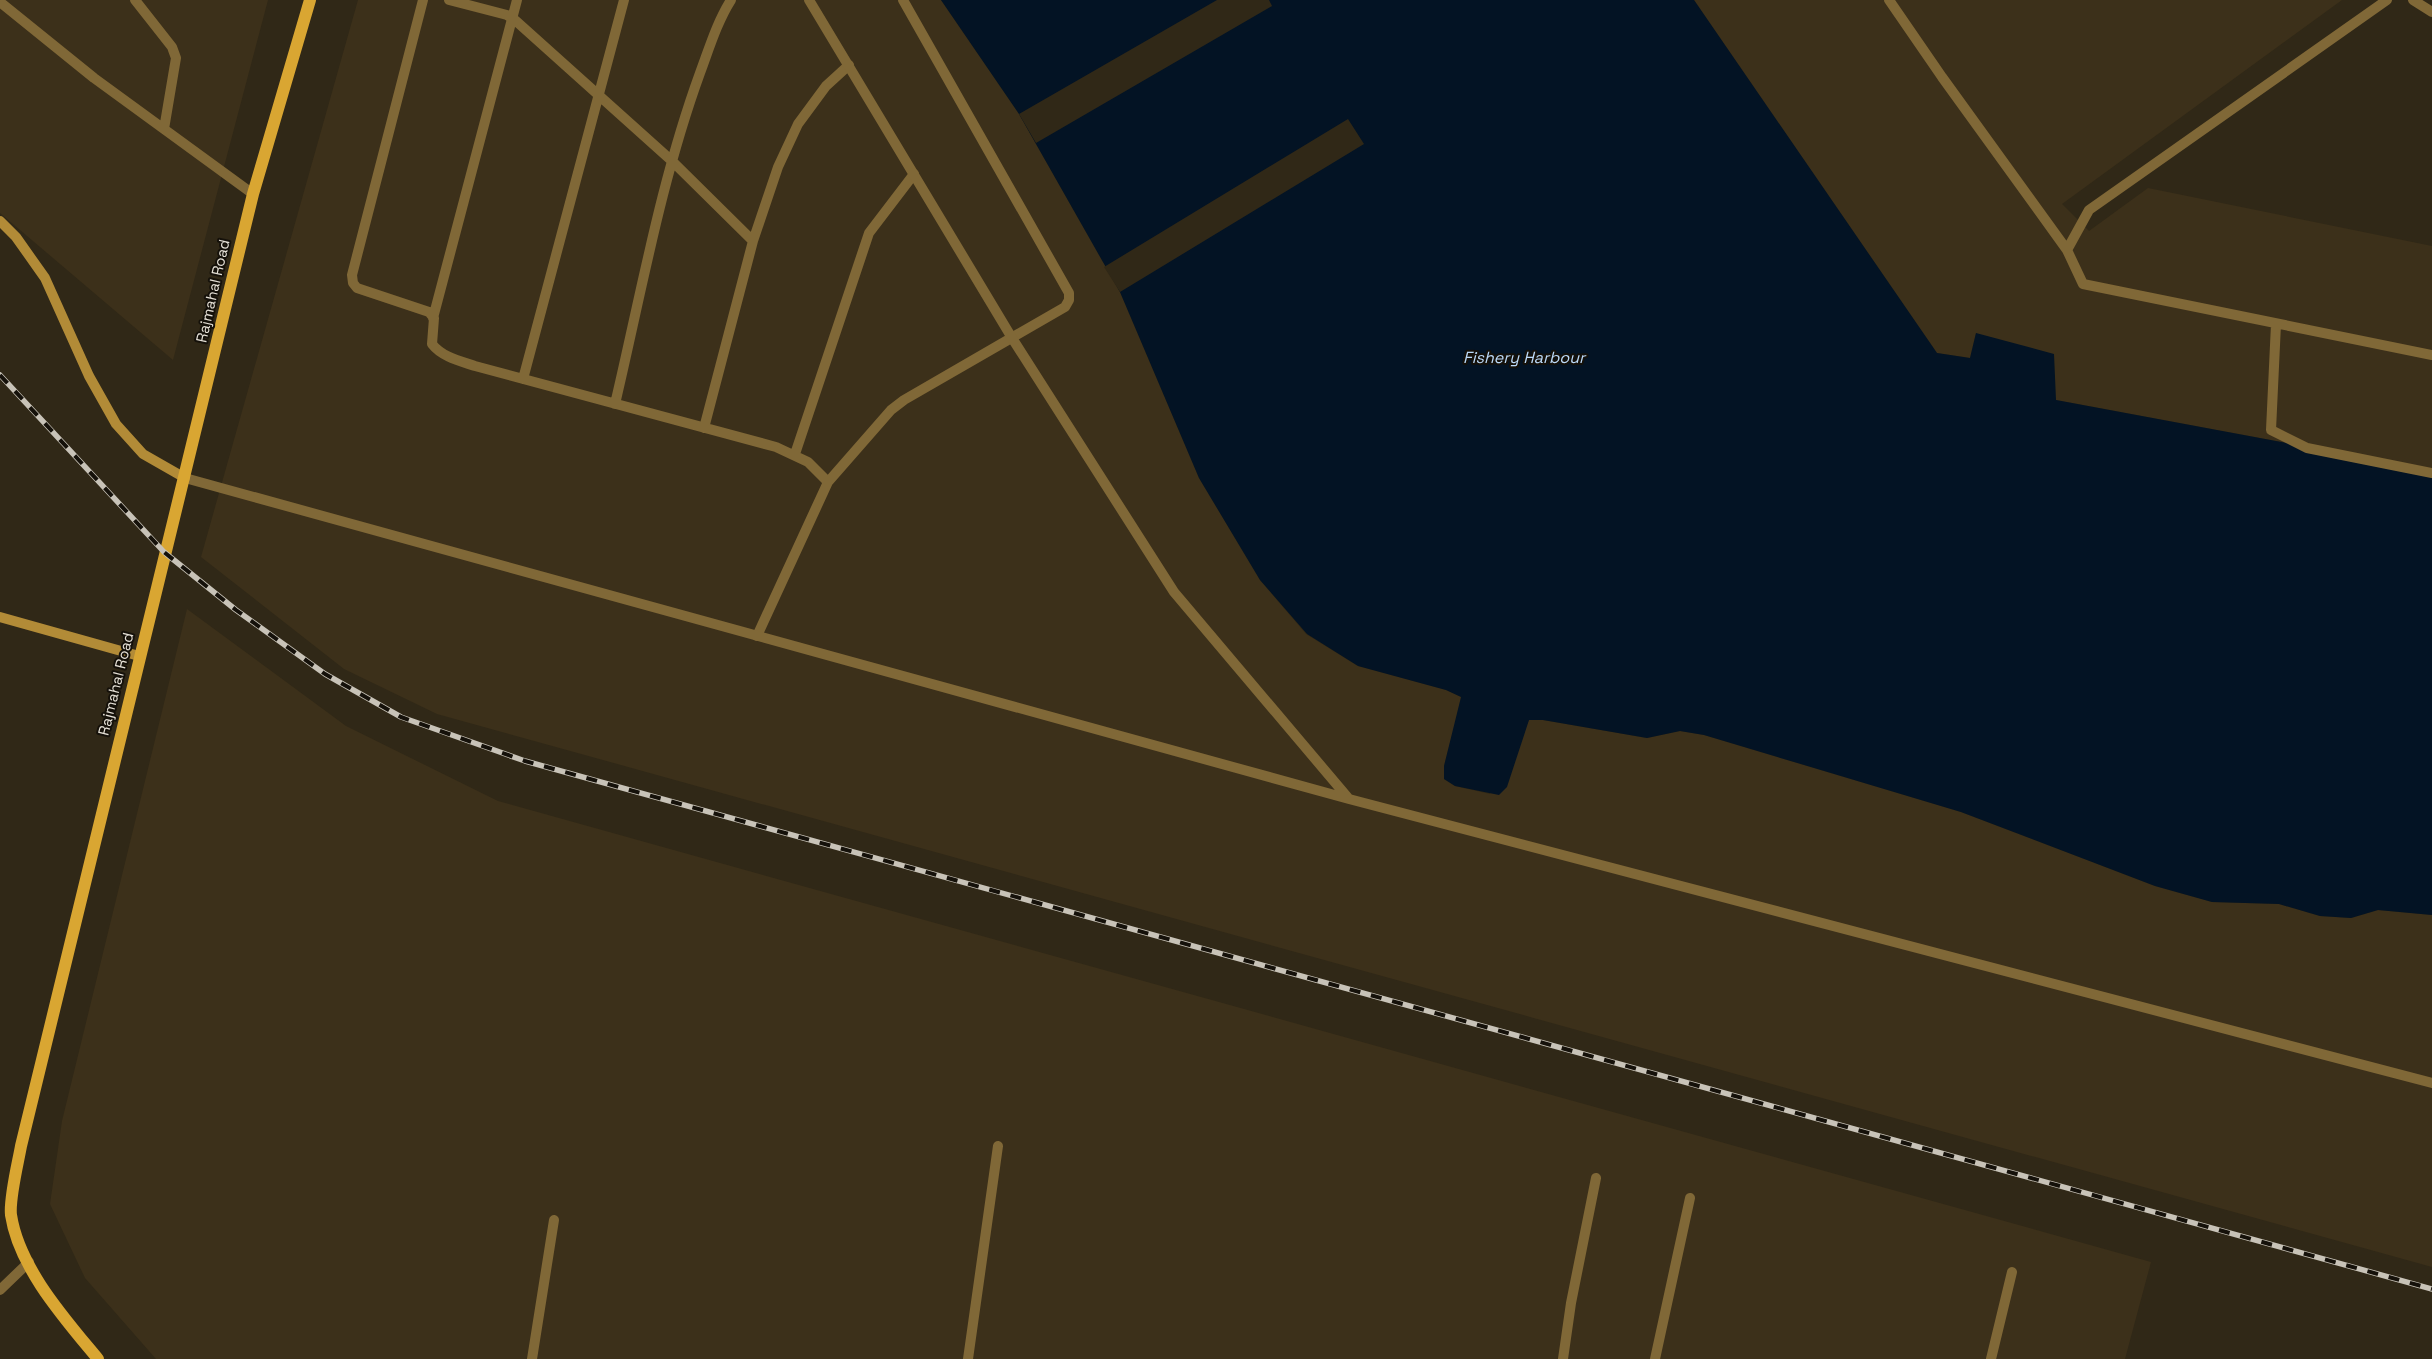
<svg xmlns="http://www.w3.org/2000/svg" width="2432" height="1359" viewBox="0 0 2432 1359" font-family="'Space Grotesk',sans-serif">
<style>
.built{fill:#3c301a}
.water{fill:#031324}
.pier{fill:#302817}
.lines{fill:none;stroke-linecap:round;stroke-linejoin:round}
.lane{stroke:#806837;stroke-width:10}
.street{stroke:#806837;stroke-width:10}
.secondary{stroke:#b28b37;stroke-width:10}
.primary{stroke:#d9a632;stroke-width:12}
.rail-casing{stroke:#c8c3b8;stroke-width:5.5}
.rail{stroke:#15110a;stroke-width:4;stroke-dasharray:11;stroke-linecap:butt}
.labels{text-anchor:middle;stroke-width:4;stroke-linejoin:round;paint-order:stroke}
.street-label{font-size:15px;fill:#e7e2d8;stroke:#15110a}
.water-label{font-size:16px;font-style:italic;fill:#bcdaf9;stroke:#15110a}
</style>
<rect width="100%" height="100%" fill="#302817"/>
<!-- built -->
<path class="built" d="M0,0H268L173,360L0,213Z
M358,0H941L1019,114L1120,292L1199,478L1260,580L1306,634L1358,666L1446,690L1462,697L1444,766V779L1455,786L1490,794L1529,720H1543L1647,738L1680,731L1704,735L1961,812L2155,886L2212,902L2279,904L2320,916L2351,918L2378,910L2432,915V1267L437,714L344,669L201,557Z
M1694,0H2342L2062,204L2089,231L2148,188L2432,246V470L2056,400L1976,333L1970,358L1937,353Z
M187,609L346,726L498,801L2151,1262L2125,1359H156L85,1278L50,1204L62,1121Z"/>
<!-- water -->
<path class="water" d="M941,0H1694L1937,353L1970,358L1976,333L2054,354L2056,400L2432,470V915L2378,910L2351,918L2320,916L2279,904L2212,902L2155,886L1961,812L1704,735L1680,731L1647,738L1543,720H1529L1507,787L1499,795L1455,786L1444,779V766L1461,697L1446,690L1358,666L1307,634L1260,580L1199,478L1120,292L1019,114Z"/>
<!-- pier -->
<path class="pier" d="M1217,0H1269L1272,6L1036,143L1019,114Z
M1348,119L1364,144L1120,292L1104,267Z"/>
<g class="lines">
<!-- lane -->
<path class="lane" d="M135,0L172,47L176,58L164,129
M423,0L352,275L353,283L357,288L429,312L434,318L432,344C442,357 460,361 475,366L776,447L808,462L828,482
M449,0L507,15L516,21L672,161L753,241
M0,2L94,78L253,194
M433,318L517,0
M523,379L624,0
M615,404C641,294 661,180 700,73C709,49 717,22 731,0
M704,428L753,241L778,167L798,124L826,86L849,65
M795,454L869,233L914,174
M757,636L828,482L891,410L904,400L1065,307L1069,300V293L903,0
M0,1290L29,1262
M532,1359L554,1220
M968,1359L998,1146
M1563,1359L1571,1303L1596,1178
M1655,1359L1690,1198
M1991,1359L2012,1272"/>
<!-- street -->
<path class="street" d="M809,0L1012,338L1174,592L1349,799
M1889,0L1942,77L2067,250
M2387,0L2089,210L2067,250L2083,284L2432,355
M2413,0L2432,12
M2276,324L2271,430L2307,448L2432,473
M185,478L1349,799L2432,1083"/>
<!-- secondary -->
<path class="secondary" d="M0,221L16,237L45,278L89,376L116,424L143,454L185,478
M0,617L139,656"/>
<!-- primary -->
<path class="primary" d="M98,1359C65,1319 19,1268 11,1215C9,1199 18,1163 21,1146L253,194L310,0"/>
<!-- rail casing -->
<g class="rail-casing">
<path id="rail" d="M0,375L164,552L236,610L325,674L401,717L525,761L2432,1289"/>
</g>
<!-- rail -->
<use href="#rail" class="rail"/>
</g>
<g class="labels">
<!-- street labels -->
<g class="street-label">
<text transform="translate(213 291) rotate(-77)" y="5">Rajmahal Road</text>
<text transform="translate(116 684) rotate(-76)" y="5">Rajmahal Road</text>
</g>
<!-- water labels -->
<g class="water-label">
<text x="1524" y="363">Fishery Harbour</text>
</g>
</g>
</svg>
